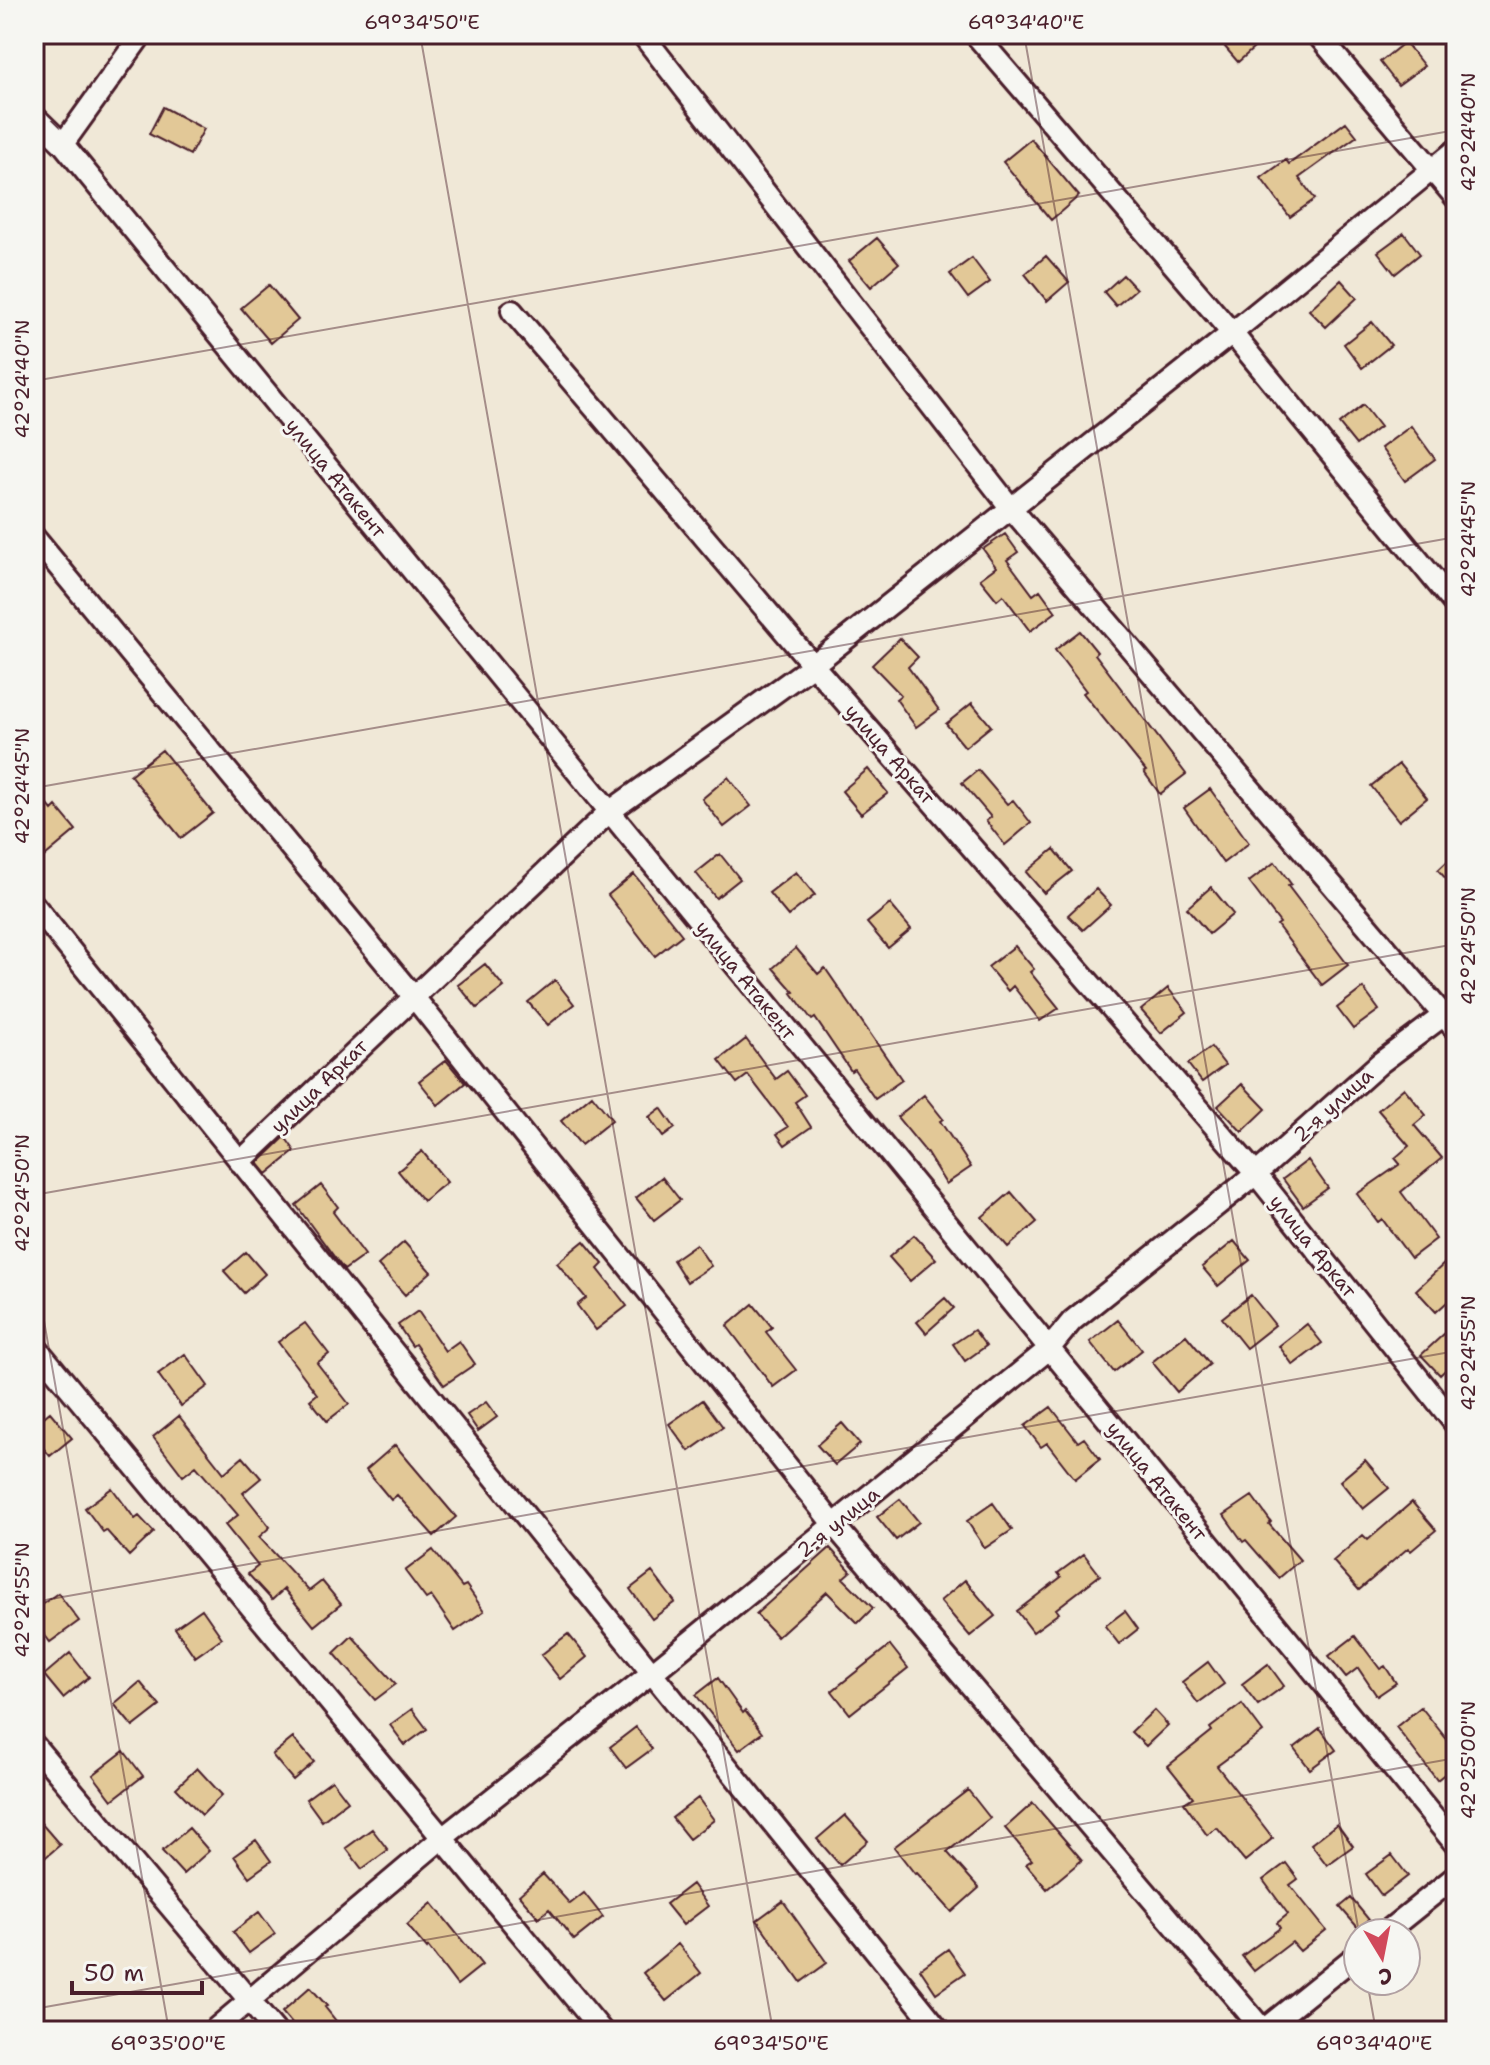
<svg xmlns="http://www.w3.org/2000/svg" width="1490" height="2065" viewBox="0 0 1490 2065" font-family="'Shantell Sans',sans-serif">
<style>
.building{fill:#e2c897;stroke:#4a1f2b;stroke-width:2}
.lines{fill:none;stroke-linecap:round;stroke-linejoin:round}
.minor-casing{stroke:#4a1f2b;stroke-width:26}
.minor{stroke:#f6f6f2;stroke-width:20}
.ticks{fill:none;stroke:#4a1f2b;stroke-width:2;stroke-opacity:0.45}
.labels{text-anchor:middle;stroke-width:6;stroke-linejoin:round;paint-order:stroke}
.street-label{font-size:20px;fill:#4a1f2b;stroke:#f6f6f2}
.neatline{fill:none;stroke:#4a1f2b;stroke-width:3}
.ticks-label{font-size:20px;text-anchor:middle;fill:#4a1f2b}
</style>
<rect width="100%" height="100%" fill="#f0e8d7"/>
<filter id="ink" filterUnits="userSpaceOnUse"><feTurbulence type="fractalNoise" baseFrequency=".0125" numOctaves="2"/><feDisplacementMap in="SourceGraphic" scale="16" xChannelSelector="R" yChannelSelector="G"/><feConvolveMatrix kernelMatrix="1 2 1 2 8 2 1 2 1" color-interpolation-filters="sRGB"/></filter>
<g filter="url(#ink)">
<!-- building -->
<path class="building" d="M1240,34H1270L1238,62L1225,47Z
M1405,42L1424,66L1398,85L1380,62Z
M163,107L204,129L190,155L149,134Z
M1346,122L1357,136L1299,178L1315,199L1290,217L1261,178L1286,160L1289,164Z
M1031,139L1079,196L1051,220L1003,162Z
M1404,233L1420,254L1395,274L1378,252Z
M877,238L899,263L871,287L849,261Z
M1046,256L1069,282L1047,301L1025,274Z
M972,258L990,282L968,298L950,274Z
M1123,275L1136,289L1116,306L1104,292Z
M1341,280L1357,298L1326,327L1309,310Z
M269,285L298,320L271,343L241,308Z
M1372,322L1391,345L1362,368L1344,344Z
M1363,405L1380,427L1356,445L1339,424Z
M1411,426L1435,459L1405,481L1381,448Z
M1005,534L1018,552L1007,560L1033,595L1040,590L1056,612L1030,631L1003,595L997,600L980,579L996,567L983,549Z
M1080,631L1097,652L1095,654L1186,774L1160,794L1144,772L1146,771L1083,693L1086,691L1055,650Z
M900,638L918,657L908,667L939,710L916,727L896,699L901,695L872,665Z
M972,703L991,726L965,747L946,724Z
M162,750L213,813L181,838L130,775Z
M1399,764L1427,798L1399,821L1371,786Z
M868,769L888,793L861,814L842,791Z
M978,770L1007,804L1013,800L1031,823L1005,845L986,821L991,817L962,783Z
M728,777L751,806L724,827L702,799Z
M34,788L52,810L56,806L76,830L34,865Z
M1210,789L1249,843L1223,863L1184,808Z
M1054,849L1072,871L1044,893L1026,872Z
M1456,853V890L1438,870Z
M720,854L740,879L716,898L696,873Z
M1275,862L1291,884L1288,886L1348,965L1322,985L1277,925L1280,923L1249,882Z
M796,872L815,895L788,916L769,893Z
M634,874L682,935L655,956L608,895Z
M1211,887L1233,914L1209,934L1187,908Z
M1096,889L1111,905L1083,930L1068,915Z
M890,904L911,929L888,948L867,923Z
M1015,946L1034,969L1030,972L1059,1008L1040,1021L1013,986L1008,991L988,967Z
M796,948L818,974L825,968L902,1080L875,1099L854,1069L851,1071L815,1018L812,1020L792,993L794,992L773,968Z
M485,964L504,987L477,1008L458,985Z
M555,980L574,1004L548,1025L528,1002Z
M1168,988L1187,1012L1161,1033L1141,1010Z
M1363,988L1379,1010L1353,1029L1337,1008Z
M746,1039L776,1079L787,1071L805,1095L795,1102L811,1127L785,1145L777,1134L788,1127L748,1075L737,1083L719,1060Z
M1211,1047L1225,1065L1202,1082L1188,1064Z
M446,1060L465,1083L438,1105L419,1081Z
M1242,1084L1266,1109L1242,1132L1218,1106Z
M1404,1088L1426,1115L1414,1125L1442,1158L1401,1192L1436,1239L1411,1258L1382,1219L1378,1222L1357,1194L1400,1164L1395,1158L1409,1146L1378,1110Z
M592,1095L612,1120L581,1145L561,1121Z
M924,1095L943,1119L940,1121L971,1167L946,1184L926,1152L897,1117Z
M661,1108L675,1128L663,1137L649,1117Z
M285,1137L295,1151L267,1174L258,1163Z
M422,1151L447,1182L423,1201L398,1171Z
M1308,1160L1328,1188L1303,1206L1283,1179Z
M662,1177L680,1200L654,1220L636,1198Z
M321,1185L338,1207L333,1212L365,1255L344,1270L296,1205Z
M1011,1192L1037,1222L1008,1247L982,1217Z
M914,1235L936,1259L910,1281L889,1257Z
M584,1241L603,1264L598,1269L627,1306L596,1330L577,1305L586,1298L557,1263Z
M1234,1241L1250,1260L1218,1286L1202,1267Z
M404,1242L431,1272L405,1295L378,1265Z
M696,1244L711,1266L687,1282L673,1260Z
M246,1252L265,1274L244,1293L224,1271Z
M1446,1262L1456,1273V1294L1436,1312L1416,1290Z
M1251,1295L1275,1325L1246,1348L1222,1318Z
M945,1298L954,1308L926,1333L917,1322Z
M753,1304L772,1327L766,1332L796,1370L773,1387L727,1326Z
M418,1311L445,1351L459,1341L475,1364L444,1385L415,1344L412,1346L398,1325Z
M1118,1320L1142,1350L1114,1372L1090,1342Z
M305,1323L329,1354L317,1363L349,1404L327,1421L310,1400L317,1394L278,1342Z
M1307,1324L1322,1343L1293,1365L1279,1346Z
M974,1330L986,1346L965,1361L953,1344Z
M1445,1333L1456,1345V1360L1440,1375L1421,1355Z
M1186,1335L1210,1364L1177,1392L1152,1362Z
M185,1354L208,1386L181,1406L158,1374Z
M703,1400L723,1427L689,1451L669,1424Z
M486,1402L497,1417L478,1431L467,1415Z
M1051,1407L1078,1442L1084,1438L1100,1459L1075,1479L1047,1443L1041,1447L1025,1426Z
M50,1412L72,1438L50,1456L34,1437V1425Z
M179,1416L224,1473L243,1457L261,1478L243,1493L270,1527L259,1537L309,1591L322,1581L341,1604L314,1626L284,1589L272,1600L248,1574L258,1566L225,1525L238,1515L196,1466L183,1476L153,1437Z
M842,1423L860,1444L835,1465L817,1445Z
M395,1445L456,1517L434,1536L397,1495L391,1500L366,1470Z
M1365,1460L1389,1488L1363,1509L1340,1481Z
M112,1488L135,1519L139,1516L154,1532L129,1556L106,1530L103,1532L85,1508Z
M1252,1496L1271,1522L1269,1524L1300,1560L1279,1578L1246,1540L1243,1542L1224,1515Z
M900,1499L919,1522L896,1540L877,1517Z
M1412,1502L1436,1530L1411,1551L1408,1548L1359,1590L1333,1561L1363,1535L1368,1540Z
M993,1503L1012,1530L985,1548L967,1521Z
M830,1548L851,1571L843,1578L873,1608L858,1623L827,1592L777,1637L756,1614Z
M433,1550L462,1587L466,1585L484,1611L455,1631L431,1596L426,1599L405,1571Z
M1084,1554L1100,1575L1056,1609L1059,1613L1033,1632L1017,1611L1061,1577L1058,1573Z
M652,1572L675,1602L652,1619L630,1589Z
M965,1580L995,1616L970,1636L940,1601Z
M58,1593L79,1621L50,1642L34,1621V1610Z
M202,1609L222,1638L195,1657L175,1628Z
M1125,1611L1138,1629L1119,1644L1105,1626Z
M568,1634L587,1657L560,1679L541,1655Z
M352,1636L396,1684L375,1700L334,1653Z
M1355,1636L1380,1669L1385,1666L1396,1683L1377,1696L1358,1668L1346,1677L1329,1656Z
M890,1645L908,1668L850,1714L832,1691Z
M70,1653L89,1677L63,1698L44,1675Z
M1208,1662L1224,1684L1198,1703L1182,1682Z
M1268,1664L1284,1686L1258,1705L1242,1684Z
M718,1678L743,1713L745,1711L762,1733L739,1750L696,1695Z
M140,1682L160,1706L133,1727L114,1704Z
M1242,1704L1263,1732L1217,1766L1273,1838L1245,1861L1217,1828L1207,1835L1184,1803L1193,1797L1168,1766L1212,1731L1210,1728Z
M1421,1707L1456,1751V1765L1437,1780L1396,1727Z
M412,1709L427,1729L405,1745L390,1725Z
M1154,1710L1168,1725L1146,1746L1131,1732Z
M636,1727L652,1749L626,1768L610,1747Z
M1320,1728L1336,1750L1310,1769L1294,1748Z
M293,1738L314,1762L293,1780L272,1755Z
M124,1751L143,1776L112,1800L93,1775Z
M197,1768L222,1795L202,1815L176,1788Z
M332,1780L348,1801L322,1821L306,1799Z
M968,1790L990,1818L947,1852L979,1888L952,1912L917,1873L915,1874L894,1847Z
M698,1798L714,1820L689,1839L672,1818Z
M1033,1803L1082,1860L1047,1889L1026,1864L1032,1860L1005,1828Z
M34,1815L60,1845L34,1867Z
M845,1815L868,1841L840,1865L817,1839Z
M1337,1824L1353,1846L1327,1865L1311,1844Z
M189,1828L209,1851L183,1874L162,1851Z
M372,1829L388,1850L362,1869L346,1848Z
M256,1840L271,1861L249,1877L234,1856Z
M1392,1855L1408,1876L1382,1896L1366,1874Z
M1286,1863L1298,1879L1290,1885L1326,1930L1300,1951L1292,1942L1254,1971L1242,1956L1280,1928L1277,1923L1288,1914L1263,1880Z
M543,1874L570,1904L584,1893L603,1917L574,1940L549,1909L539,1918L519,1895Z
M692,1884L708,1906L683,1925L666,1904Z
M1351,1898L1369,1920L1359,1929L1340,1907Z
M783,1901L827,1963L801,1982L757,1920Z
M432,1903L482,1965L457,1985L428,1947L427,1949L407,1925Z
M259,1912L275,1934L249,1953L233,1932Z
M678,1944L701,1973L666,2001L643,1973Z
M948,1949L965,1973L936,1993L920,1969Z
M310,1987L327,2006L325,2007L344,2031H298L282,2012Z"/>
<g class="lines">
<!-- minor casing -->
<g class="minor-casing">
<path id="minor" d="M642,34L1010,507L1456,1030
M975,34L1232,333L1456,606
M1317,34L1456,198
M34,116L63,144L1456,1845
M63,144L142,34
M512,311L813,665L1232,333L1456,150
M34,537L413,996L834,1525L1264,2031
M34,905L940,2031
M240,1162L609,812L813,665L1256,1174L1456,1425
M39,1351L602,2031
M34,1745L275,2031
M1385,1933L1456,1876
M213,2031L441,1839L653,1672L1049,1349L1072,1321L1256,1174L1380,1063L1456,1006
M1262,2031L1358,1954"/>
</g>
<!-- minor -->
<use href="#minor" class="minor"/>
</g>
</g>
<!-- ticks -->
<path class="ticks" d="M420,34L773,2031M1024,34L1359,1933M34,381L1456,130M34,788L1456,537M34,1195L1456,944M34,1264L169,2031M34,1602L1456,1351M1367,1981L1376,2031M34,2009L1456,1758"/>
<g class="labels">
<!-- street labels -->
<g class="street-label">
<text transform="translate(336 478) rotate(51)" y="7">улица Атакент</text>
<text transform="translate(890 754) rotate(49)" y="7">улица Аркат</text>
<text transform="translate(746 980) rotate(51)" y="7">улица Атакент</text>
<text transform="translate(319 1086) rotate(-44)" y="7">улица Аркат</text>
<text transform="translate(1333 1105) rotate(-42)" y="7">2-я улица</text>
<text transform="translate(1313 1246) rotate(51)" y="7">улица Аркат</text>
<text transform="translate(1157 1481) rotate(51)" y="7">улица Атакент</text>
<text transform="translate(838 1522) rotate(-39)" y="7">2-я улица</text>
</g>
</g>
<!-- margin -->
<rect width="1490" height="2065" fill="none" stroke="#f6f6f2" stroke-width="88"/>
<!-- north arrow -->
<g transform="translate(1382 1957) rotate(170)"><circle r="38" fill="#f6f6f2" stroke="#b1a0a2" stroke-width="2"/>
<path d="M0-6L14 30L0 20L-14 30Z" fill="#d1495b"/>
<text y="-12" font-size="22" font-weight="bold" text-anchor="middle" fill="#4a1f2b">С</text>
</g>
<!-- scale -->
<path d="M72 1981v12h130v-12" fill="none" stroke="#4a1f2b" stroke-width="4"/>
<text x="84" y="1981" font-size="24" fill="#4a1f2b" stroke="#f6f6f2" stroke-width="6" paint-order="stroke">50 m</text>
<rect x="44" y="44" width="1402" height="1977" class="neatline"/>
<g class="ticks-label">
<text x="422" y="29">69°34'50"E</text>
<text x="1026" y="29">69°34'40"E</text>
<text transform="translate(1468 132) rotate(-90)" y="7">42°24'40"N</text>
<text transform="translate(22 379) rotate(-90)" y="7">42°24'40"N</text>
<text transform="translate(1468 539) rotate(-90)" y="7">42°24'45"N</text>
<text transform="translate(22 786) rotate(-90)" y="7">42°24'45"N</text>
<text transform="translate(1468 946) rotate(-90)" y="7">42°24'50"N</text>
<text transform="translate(22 1193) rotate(-90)" y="7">42°24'50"N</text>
<text transform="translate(1468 1353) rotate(-90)" y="7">42°24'55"N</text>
<text transform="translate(22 1600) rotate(-90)" y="7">42°24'55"N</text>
<text transform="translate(1468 1760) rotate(-90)" y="7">42°25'00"N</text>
<text x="168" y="2050">69°35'00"E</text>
<text x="771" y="2050">69°34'50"E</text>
<text x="1374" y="2050">69°34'40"E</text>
</g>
</svg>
